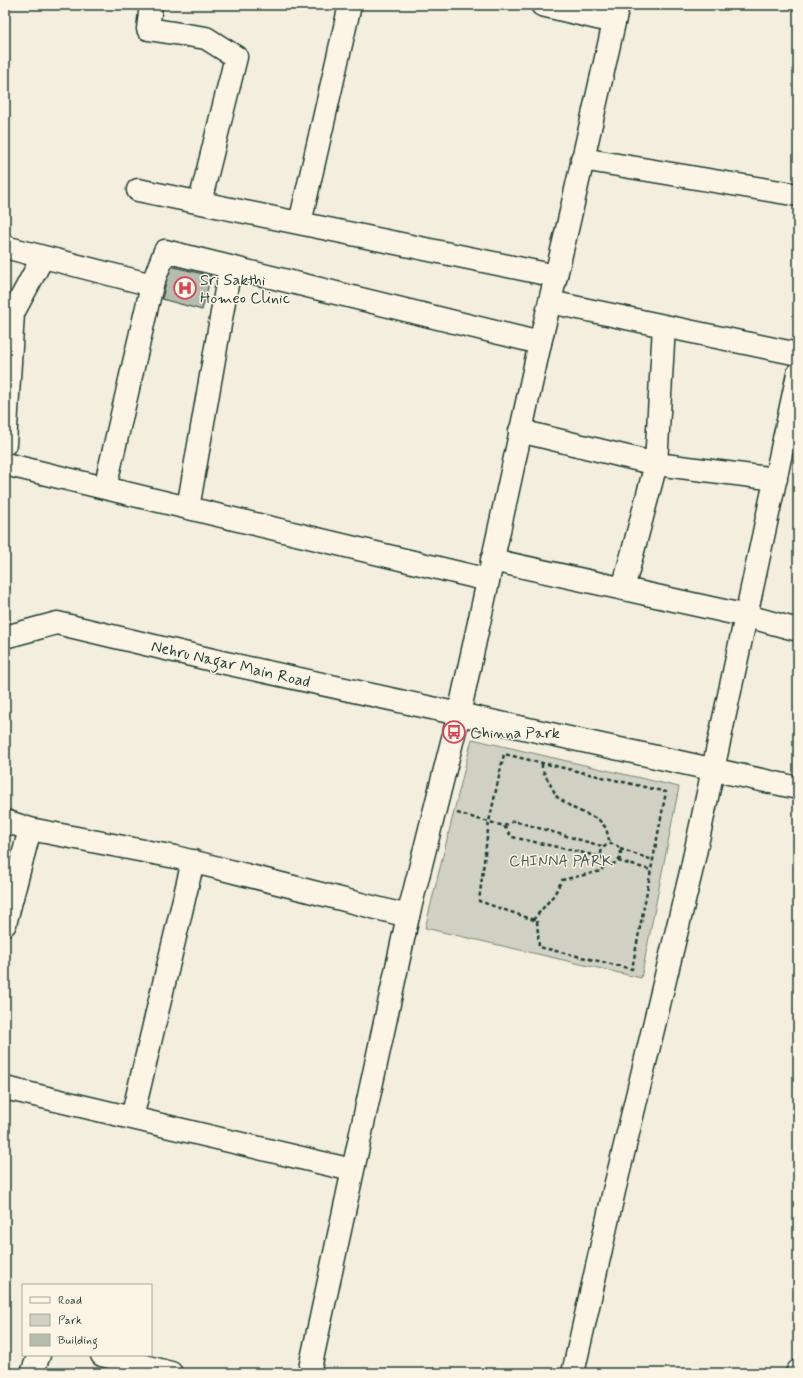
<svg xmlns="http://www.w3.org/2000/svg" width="803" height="1378" viewBox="0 0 803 1378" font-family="Mynerve,sans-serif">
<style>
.green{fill:#d0d1c2;stroke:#78877b}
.building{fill:#b8bcae;stroke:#1f3d34}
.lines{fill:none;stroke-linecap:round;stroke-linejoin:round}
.minor-casing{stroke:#1f3d34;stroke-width:25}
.primary-casing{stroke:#1f3d34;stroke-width:25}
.path{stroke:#1f3d34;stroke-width:2.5;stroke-dasharray:4 3;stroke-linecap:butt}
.minor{stroke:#fcf5e5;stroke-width:22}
.primary{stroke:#fcf5e5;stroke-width:22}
.labels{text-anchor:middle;stroke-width:3;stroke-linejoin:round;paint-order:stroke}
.poi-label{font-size:16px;fill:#1f3d34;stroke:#fcf5e5;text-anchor:start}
.street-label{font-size:16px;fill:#1f3d34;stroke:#fcf5e5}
.park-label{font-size:16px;fill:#425b50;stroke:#fcf5e5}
</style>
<rect width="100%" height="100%" fill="#f3eede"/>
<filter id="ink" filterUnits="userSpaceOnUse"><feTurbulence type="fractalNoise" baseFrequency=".025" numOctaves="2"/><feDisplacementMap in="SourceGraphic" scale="8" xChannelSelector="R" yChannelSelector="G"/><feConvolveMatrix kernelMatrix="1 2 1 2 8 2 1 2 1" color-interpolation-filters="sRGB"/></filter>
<g filter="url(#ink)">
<!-- green -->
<path class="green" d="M472,739L679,787L641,978L425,928Z"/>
<!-- building -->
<path class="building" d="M170,266L211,276L202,310L162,299Z"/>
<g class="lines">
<!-- minor casing -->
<g class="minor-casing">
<path id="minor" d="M151,5L148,29L206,38L236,57L200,202
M542,5L614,22
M582,159L798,195
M138,190L556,276
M300,223L350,5
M5,247L152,285L165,251L540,343
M550,302L798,354
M520,431L656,464L776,479
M5,444L13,313L43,257
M5,464L488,580
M105,488L152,285
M188,508L230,267
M492,560L747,616L798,630
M623,589L656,464L664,326
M5,637L57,623L221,662L798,788
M5,821L30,829L175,857L408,916
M5,924L30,829
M5,1088L352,1170
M132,1118L193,861
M102,1355L171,1373
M32,1373L39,1355
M573,1373L614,1191L691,872L798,374
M797,1373L798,1371"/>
</g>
<!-- primary casing -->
<g class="primary-casing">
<path id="primary" d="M309,1373L408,916L459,714L540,343L568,225L618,5"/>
</g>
<!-- path -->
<path class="path" d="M542,764V769L557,797L573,808L599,820L606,828L610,844
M457,813L489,822L504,754L666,792L632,969L539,947L537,921L479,901L489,822L504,826L514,821L605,847
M504,826L512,837L602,857
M601 854a10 10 0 1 1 20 0a10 10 0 1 1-20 0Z
M620,849L653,860
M618,861L651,870
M533,920L554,895L562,880L601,871L606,863"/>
<!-- minor -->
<use href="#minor" class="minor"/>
<!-- primary -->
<use href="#primary" class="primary"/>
</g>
</g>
<!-- icons -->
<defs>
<g id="hospital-ring" transform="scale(1.15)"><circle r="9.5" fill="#fcf5e5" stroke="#d1495b" stroke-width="1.5"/><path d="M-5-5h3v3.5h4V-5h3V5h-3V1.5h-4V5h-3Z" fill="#d1495b"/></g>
<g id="bus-ring" transform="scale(1.15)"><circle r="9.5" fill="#fcf5e5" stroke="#d1495b" stroke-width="1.5"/><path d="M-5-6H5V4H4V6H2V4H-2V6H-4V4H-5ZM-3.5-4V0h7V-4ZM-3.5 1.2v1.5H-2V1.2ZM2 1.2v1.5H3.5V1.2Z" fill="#d1495b"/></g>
</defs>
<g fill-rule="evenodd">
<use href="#hospital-ring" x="185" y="288"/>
<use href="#bus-ring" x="454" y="732"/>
</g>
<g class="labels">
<!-- poi labels -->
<g class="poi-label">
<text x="200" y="285">Sri Sakthi<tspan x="200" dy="18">Homeo Clinic</tspan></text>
<text x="470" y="738">Chinna Park</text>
</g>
<!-- street labels -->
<g class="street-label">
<text transform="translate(231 663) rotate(13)" y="6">Nehru Nagar Main Road</text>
</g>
<!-- park labels -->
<g class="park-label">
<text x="561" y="866">CHINNA PARK</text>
</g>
</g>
<!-- margin -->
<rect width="803" height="1378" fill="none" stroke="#fcf5e5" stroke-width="20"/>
<rect x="10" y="10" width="783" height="1358" fill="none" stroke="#1f3d34" stroke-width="1.5" filter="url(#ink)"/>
<!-- legend -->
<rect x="22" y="1284" width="130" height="72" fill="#fcf5e5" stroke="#a4ab9e"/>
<rect x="30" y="1297" width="20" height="6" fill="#fcf5e5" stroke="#a4ab9e"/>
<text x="58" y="1304" font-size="12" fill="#1f3d34">Road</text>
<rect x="30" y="1314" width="20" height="12" fill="#d0d1c2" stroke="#a4ab9e"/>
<text x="58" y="1324" font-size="12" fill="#1f3d34">Park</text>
<rect x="30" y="1334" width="20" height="12" fill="#b8bcae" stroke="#a4ab9e"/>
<text x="58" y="1344" font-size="12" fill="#1f3d34">Building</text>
</svg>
